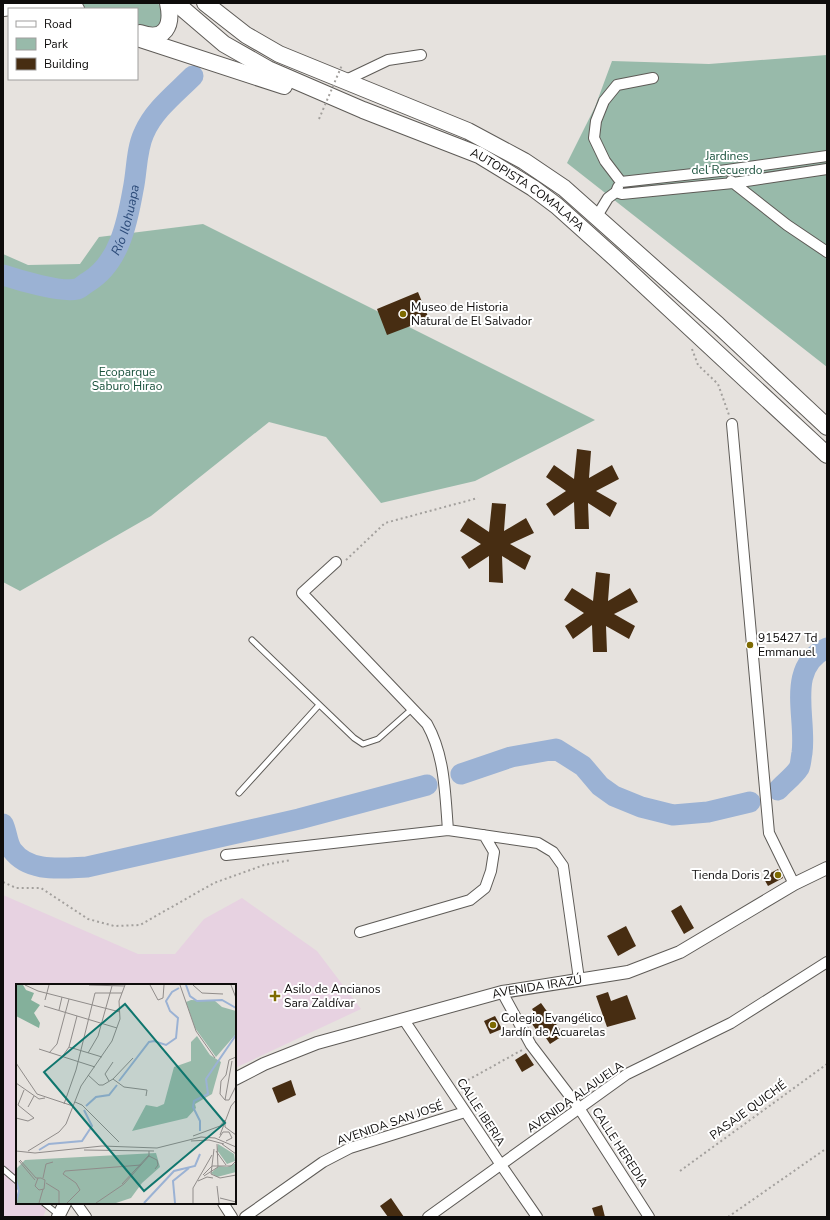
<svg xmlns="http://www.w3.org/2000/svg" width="830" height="1220" viewBox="0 0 830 1220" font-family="'Nunito Sans',sans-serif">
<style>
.medical{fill:#e7d2e1}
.green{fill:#98baaa}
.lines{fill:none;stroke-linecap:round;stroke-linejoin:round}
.river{stroke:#9bb2d4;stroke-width:21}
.building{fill:#472d12}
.service-casing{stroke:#5e5b57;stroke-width:7}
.minor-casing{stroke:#5e5b57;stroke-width:12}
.tertiary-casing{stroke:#5e5b57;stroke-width:14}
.trunk-casing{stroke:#5e5b57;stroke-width:18}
.path{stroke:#a3a09d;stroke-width:2;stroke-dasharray:2 3;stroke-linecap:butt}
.service{stroke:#fff;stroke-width:5}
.minor{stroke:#fff;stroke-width:10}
.tertiary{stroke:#fff;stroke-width:12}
.trunk{stroke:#fff;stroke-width:16}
.path-bridge{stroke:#a3a09d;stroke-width:2;stroke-dasharray:2 3;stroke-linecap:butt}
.poi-dot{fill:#7d6a01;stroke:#fff;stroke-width:1.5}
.labels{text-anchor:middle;stroke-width:4;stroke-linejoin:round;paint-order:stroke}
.park-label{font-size:12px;fill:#19513c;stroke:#fff}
.street-label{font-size:12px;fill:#0e0c0b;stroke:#fff}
.poi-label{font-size:12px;fill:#0e0c0b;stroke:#fff;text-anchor:start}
.water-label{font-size:13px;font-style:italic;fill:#2c4b79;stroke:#fff}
.inset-river{fill:none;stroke:#9bb2d4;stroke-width:2}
.inset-road{fill:none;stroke:#908c8a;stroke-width:1}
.view{fill:#0f766e;fill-opacity:0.15;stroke:#0f766e;stroke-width:2}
.inset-edge{fill:none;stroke:#0e0c0b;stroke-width:2}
</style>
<rect width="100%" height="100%" fill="#e6e2de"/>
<!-- medical -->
<path class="medical" d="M3,895L138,954H175L204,919L242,898L317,951L361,1009L235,1068V985H17V1203H49L43,1217H3Z"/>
<!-- green -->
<path class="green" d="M72,3H158C163,11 163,20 158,27L137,28V9H86Z
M827,55V367L567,163L595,107L612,61L709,64Z
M203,224L595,420L475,481L381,503L326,437L269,422L151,516L20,591L3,582V254L28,265L80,264L99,237Z"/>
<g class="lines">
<!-- river -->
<g class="river">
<path id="s1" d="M3,275C18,280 62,293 77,289C81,288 84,284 88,282C119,263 127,224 133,190C137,172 136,150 144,133C154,110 175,94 193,76"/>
<path d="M461,774L511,757L556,749L583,766L600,786L614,796L641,807L673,815L708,812L750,802"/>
<path d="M778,790C784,783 794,776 799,768C801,764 801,757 802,753C807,718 785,667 827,648"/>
<path d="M3,824C7,832 7,843 12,850C29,873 61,868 87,867L299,819L427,785"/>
</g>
</g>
<!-- building -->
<path class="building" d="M418,292L429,319L387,335L377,309Z
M577,449L591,451L589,478L612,465L619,479L596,491L617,503L610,517L588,503L589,529H575L574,502L554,516L546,504L566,491L546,477L554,465L574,479Z
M492,503L506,504L504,531L526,518L534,533L510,544L531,556L525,570L502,556L503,583L489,582V556L469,569L461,557L481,544L460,531L468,518L489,532Z
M596,572L610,574L608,601L630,588L638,602L614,614L635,626L629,639L606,626L607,652H593L592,625L573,639L565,626L584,613L564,600L572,588L593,601Z
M778,869L783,878L768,886L763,877Z
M681,905L694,928L684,934L671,911Z
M626,926L636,946L618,956L607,936Z
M608,992L611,1001L627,995L636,1019L607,1027L596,996Z
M541,1003L564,1035L550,1044L540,1029L537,1031L530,1021L537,1016L532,1009Z
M495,1016L502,1029L490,1034L484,1021Z
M526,1053L534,1065L522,1072L515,1060Z
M291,1080L296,1095L278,1103L272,1088Z
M391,1198L404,1217H388L380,1206Z
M602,1205L605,1217H595L592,1208Z"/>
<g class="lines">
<!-- service casing -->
<g class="service-casing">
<path id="service" d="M252,640L354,738L363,744L378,739L413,708
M239,793L319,705
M3,1169L17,1181
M44,1203L59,1215"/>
</g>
<!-- minor casing -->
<g class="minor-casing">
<path id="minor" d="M344,81L388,60L421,55
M731,181L787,225L827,252
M621,182L720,171L827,156
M621,182L605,161L594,138L596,121L604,101L617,85L653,78
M616,192L622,194L733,183L827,169
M597,216L608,198L616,192L618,187
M732,424L769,833L794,884
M336,562L302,593L427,724C445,756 445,793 448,830
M226,855L448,830L538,843L553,852L563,866L579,979
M360,932L470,900L485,888L491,871L494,852L484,835
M502,992L531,1045L579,1108L649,1217
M404,1020L501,1165L537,1217
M76,1203L86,1217
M223,1203L232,1217
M245,1217L323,1162L350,1148L465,1112
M428,1217L627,1074L731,1023L827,962"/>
</g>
<!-- tertiary casing -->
<g class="tertiary-casing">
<g id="tertiary">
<path id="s2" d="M235,1079L264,1064L317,1043L502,992L628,972L680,952L794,884L827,868"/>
<path d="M58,1217L65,1203"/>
</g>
</g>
<!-- trunk casing -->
<g class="trunk-casing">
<g id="trunk">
<path d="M64,3L76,9"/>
<path id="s3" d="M176,3L224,44L268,69L363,110L479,155L533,188L557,206L616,259L827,455"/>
<path d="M205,3L246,35L279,54L468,131L524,161L564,188L718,325L827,427"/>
<path d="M3,8L36,4L56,9"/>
<path d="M140,33C165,42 173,26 168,3"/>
<path d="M137,38L284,86"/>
</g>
</g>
<!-- path -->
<path class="path" d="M692,349L698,365L718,384L729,415
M346,560L385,523L478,498
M3,882L16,888H41L88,919L114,926L140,925L214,883L264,865L291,860
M459,1085L522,1050
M680,1171L827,1064
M728,1217L827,1148"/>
<!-- service -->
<use href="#service" class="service"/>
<!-- minor -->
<use href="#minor" class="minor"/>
<!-- tertiary -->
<use href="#tertiary" class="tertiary"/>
<!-- trunk -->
<use href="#trunk" class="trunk"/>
<!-- path-bridge -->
<path class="path-bridge" d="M319,119L342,65"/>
</g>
<!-- markers -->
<g class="poi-dot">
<circle cx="403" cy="314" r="4"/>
<circle cx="750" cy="645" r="4"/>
<circle cx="778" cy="875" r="4"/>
<path d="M273 990h4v4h4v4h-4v4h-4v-4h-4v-4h4z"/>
<circle cx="493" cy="1025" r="4"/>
</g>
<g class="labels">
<!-- park labels -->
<g class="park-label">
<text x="727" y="160">Jardines<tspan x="727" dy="14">del Recuerdo</tspan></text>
<text x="127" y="376">Ecoparque<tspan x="127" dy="14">Saburo Hirao</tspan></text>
</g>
<!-- street labels -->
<g class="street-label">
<text dy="4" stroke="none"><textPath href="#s3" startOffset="401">AUTOPISTA COMALAPA</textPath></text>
<text dy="4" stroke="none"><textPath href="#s2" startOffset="317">AVENIDA IRAZÚ</textPath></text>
<text transform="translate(575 1097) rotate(-35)" y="4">AVENIDA ALAJUELA</text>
<text transform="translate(748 1110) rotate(-36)" y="4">PASAJE QUICHÉ</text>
<text transform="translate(481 1112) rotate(57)" y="4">CALLE IBERIA</text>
<text transform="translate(390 1123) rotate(-19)" y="4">AVENIDA SAN JOSÉ</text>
<text transform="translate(620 1147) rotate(57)" y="4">CALLE HEREDIA</text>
</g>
<!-- poi labels -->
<g class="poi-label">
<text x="411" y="311">Museo de Historia<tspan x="411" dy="14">Natural de El Salvador</tspan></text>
<text x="758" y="642">915427 Td<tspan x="758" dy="14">Emmanuel</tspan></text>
<text x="770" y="879" text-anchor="end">Tienda Doris 2</text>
<text x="284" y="993">Asilo de Ancianos<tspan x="284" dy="14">Sara Zaldívar</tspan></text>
<text x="501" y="1022">Colegio Evangélico<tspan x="501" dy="14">Jardín de Acuarelas</tspan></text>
</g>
<!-- water labels -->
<g class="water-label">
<text dy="5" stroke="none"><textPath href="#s1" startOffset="164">Río Ilohuapa</textPath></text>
</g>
</g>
<!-- overview -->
<g transform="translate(16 984)">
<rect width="220" height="220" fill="#e6e2de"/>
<path d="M175,16L199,17L206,23L220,27V50L200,73L179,44L170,18ZM181,52L194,71L205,78L196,110L179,120L180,124L171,134L116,147L130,121L141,123L148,120L158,83L175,77V58ZM202,160L218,170L219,177L211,180L201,166ZM140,169L144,183L126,199L115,214L100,219H0L3,207L0,204V185L9,176ZM220,179V188L201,193L195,189L203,182L211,183Z" fill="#98baaa"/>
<path d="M0,1H7L10,6L18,9L15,16L24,21L18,29L24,39L23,44L0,32Z" fill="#84b09b"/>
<path class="inset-river" d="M170,1L174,12L181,17L206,16L220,24M103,97L133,58L138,57L150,61L160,54L162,34L154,27L150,17L156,8L163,4M70,122L80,113L93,111L101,101M184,147V137L177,123L178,117L192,110L190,95L220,51M23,166L33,160L66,157L76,142L68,126M0,196L3,207L0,218M128,219L158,187L179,182L184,170M159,219L157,197L173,184"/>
<path class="inset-road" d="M9,1L22,7L104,28M73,1L109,2M134,1L142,16L147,14L148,1M164,1L180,47L199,74M177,1L186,9L207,10M215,1L220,14M29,16L33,1M28,22L101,44M43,26L46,13M53,63L86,73M23,65L79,83M33,69L41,60L53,15M72,69L82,52L96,2M46,73L53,63L61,32M0,79L21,110L57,122M72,91L83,101H87L97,95L117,74M97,95L108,103L131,106L130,112M93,97L89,90L97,78M0,99L23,115L29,114M209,116L204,110L205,97L210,91L213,76L220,73M209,116L216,77M209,116H213L220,102M59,118L66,121L103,158M48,120L60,86L79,9H106M12,123L18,112M0,134L12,137L18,134L2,121L8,106M209,137V143L220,151M204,151L215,122L220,116M177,152L204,142L209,136M203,154L207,148H213L216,154L210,157M175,157L193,156L208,160M206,160L220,170M198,165L195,190L204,194L220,191M68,166L138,167M0,167L19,169L86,162L141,164L185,153L199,154L220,163M12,167L43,148L50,140L65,102L96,57L104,35L103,17L109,1M200,167L210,181M133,172L141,176L142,181L139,185M4,176L20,194H25L29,196L28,205L23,206L19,202L22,194M3,177L19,196M187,191L196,182H215L220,177M188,192L202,183L201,160M27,194L30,180L37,178M182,197L191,193L197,194M30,199L43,207V219M106,200L133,171M201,202L203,219M204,214L220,218M23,219L27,205M51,219L64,206L60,199L47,190L49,187L125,181M80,219L108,200L133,172V167M177,219V204L196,171"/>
<path class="view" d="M109,20L209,139L128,207L28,88Z"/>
<rect width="220" height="220" class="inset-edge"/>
</g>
<!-- border -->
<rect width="830" height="1220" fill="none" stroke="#0e0c0b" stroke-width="8"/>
<!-- legend -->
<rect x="8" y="8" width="130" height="72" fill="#ffffff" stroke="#9f9e9d"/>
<rect x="16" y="21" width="20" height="6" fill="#ffffff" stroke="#9f9e9d"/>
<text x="44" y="28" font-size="12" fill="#0e0c0b">Road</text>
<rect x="16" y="38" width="20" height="12" fill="#98baaa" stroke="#9f9e9d"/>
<text x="44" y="48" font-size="12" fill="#0e0c0b">Park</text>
<rect x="16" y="58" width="20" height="12" fill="#472d12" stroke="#9f9e9d"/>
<text x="44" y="68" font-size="12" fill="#0e0c0b">Building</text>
</svg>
